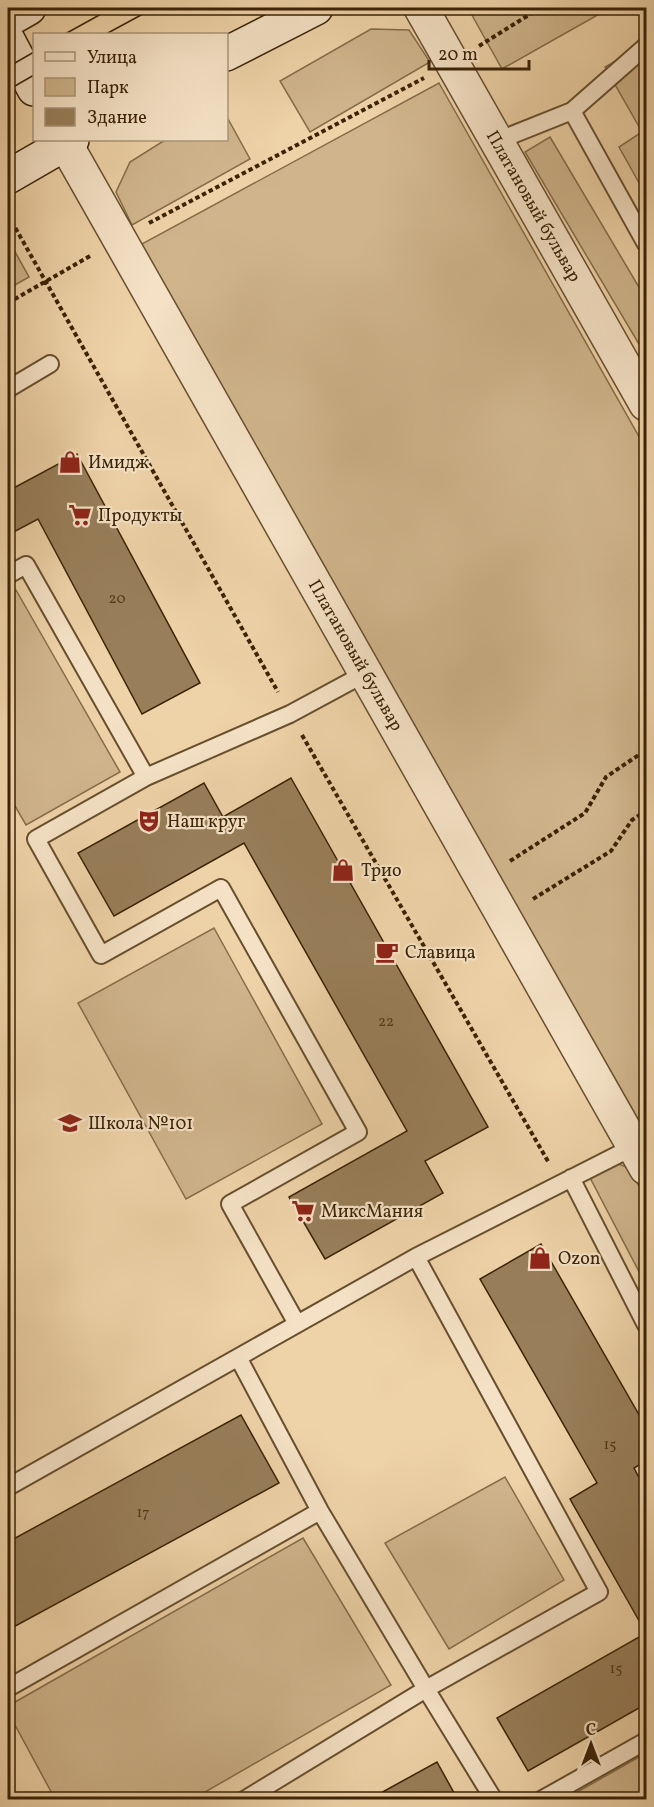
<svg xmlns="http://www.w3.org/2000/svg" width="654" height="1807" viewBox="0 0 654 1807" font-family="Vollkorn,serif">
<style>
.green{fill:#d0b58c;stroke:#856c49;stroke-width:1.5}
.building{fill:#987f5a;stroke:#3a2306;stroke-width:1.5}
.lines{fill:none;stroke-linecap:round;stroke-linejoin:round}
.lane-casing{stroke:#674f2e;stroke-width:20}
.street-casing{stroke:#674f2e;stroke-width:36}
.secondary-casing{stroke:#3a2306;stroke-width:36}
.path{stroke:#3a2306;stroke-width:4;stroke-dasharray:4.5 3;stroke-linecap:butt}
.lane{stroke:#f5e2c6;stroke-width:16}
.street{stroke:#f5e2c6;stroke-width:33}
.secondary{stroke:#f5e2c6;stroke-width:33}
.tram{stroke:#3a2306;stroke-width:1.5}
.labels{text-anchor:middle;stroke-width:4.5;stroke-linejoin:round;paint-order:stroke}
.number-label{font-size:15px;fill:#523a1b}
.street-label{font-size:18px;fill:#3a2306;stroke:#f5e2c6}
.poi-label{font-size:18px;fill:#3a2306;stroke:#f5e2c6;text-anchor:start}
</style>
<rect width="100%" height="100%" fill="#efd3a8"/>
<filter id="stains"><feTurbulence type="fractalNoise" baseFrequency=".00333" numOctaves="4"/><feColorMatrix values="0 0 0 0 .2 0 0 0 0 .09 0 0 0 0 .02 0 0 0 .5 -.17"/></filter>
<radialGradient id="worn" r=".72"><stop offset=".6" stop-color="#630" stop-opacity="0"/><stop offset="1" stop-color="#630" stop-opacity=".3"/></radialGradient>
<!-- green -->
<path class="green" d="M468,8H610L502,69Z
M371,29L409,30L430,62L310,132L280,81Z
M646,44V188L643,190L619,147L642,132L605,67Z
M439,83L646,449V1134L140,245Z
M227,117L250,159L132,225L116,192L130,162L165,140H226Z
M550,137L646,299V356L525,152Z
M8,239L29,277L8,289Z
M16,590L120,772L26,825L8,794V595Z
M214,928L322,1124L186,1199L78,1003Z
M608,1160L629,1168L646,1199V1285L586,1170Z
M505,1477L564,1580L449,1649L385,1543Z
M303,1538L391,1685L193,1799H55L8,1712V1706Z
M646,1753V1799H565Z"/>
<!-- building -->
<path class="building" d="M77,454L200,683L142,714L38,519L8,535V491Z
M291,778L488,1127L425,1161L443,1193L325,1259L289,1197L407,1131L244,843L114,916L78,853L204,783L223,817Z
M541,1244L646,1427V1461L634,1468L646,1491V1633L570,1499L597,1483L480,1279Z
M241,1415L279,1483L8,1630V1542Z
M646,1633V1704L528,1771L497,1718Z
M437,1762L458,1800H368Z"/>
<g class="lines">
<!-- lane casing -->
<g class="lane-casing">
<path id="lane" d="M572,111L646,244
M497,141L572,111L646,46
M8,389L50,364
M8,575L26,565L146,777L290,714L366,673
M146,777L36,839L101,955L221,888L358,1132L230,1204L296,1322
M571,1178L646,1325
M416,1257L599,1592L426,1689L494,1800
M239,1359L320,1511L426,1689L244,1800
M8,1487L416,1257L635,1146
M8,1688L320,1511
M541,1800L646,1741"/>
</g>
<!-- street casing -->
<g class="street-casing">
<path id="street" d="M421,8L646,404
M65,143L646,1168"/>
</g>
<!-- secondary casing -->
<g class="secondary-casing">
<path id="secondary" d="M8,20L29,8
M8,40L34,89
M226,54L316,8
M8,177L72,140"/>
</g>
<!-- path -->
<path class="path" d="M479,46L540,8
M8,215L278,692
M149,223L424,78
M8,303L90,256
M302,735L549,1163
M510,861L585,813L606,777L646,750
M533,899L611,851L632,820L646,811"/>
<!-- lane -->
<use href="#lane" class="lane"/>
<!-- street -->
<use href="#street" class="street"/>
<!-- secondary -->
<use href="#secondary" class="secondary"/>
<!-- tram -->
<path class="tram" d="M65,34L112,8
M106,34L154,8
M8,67L34,52
M8,90L34,75"/>
</g>
<!-- icons -->
<defs>
<g id="shop-bare" transform="scale(1.8)"><path d="M-5-2.5h2.3a2.7 3.5 0 0 1 5.4 0H5L5.5 6h-11ZM-1.5-2.5h3a1.5 2.3 0 0 0-3 0Z" fill="#8f2418" stroke="#f5e2c6" stroke-width="2.5" paint-order="stroke"/></g>
<g id="supermarket-bare" transform="scale(1.8)"><path d="M-6-5.5h2.5l.6 2H6L4.5 2H-2.5L-4.4-4H-6ZM-1.5 3.2a1.3 1.3 0 1 0 .1 0ZM3 3.2a1.3 1.3 0 1 0 .1 0Z" fill="#8f2418" stroke="#f5e2c6" stroke-width="2.5" paint-order="stroke"/></g>
<g id="theatre-bare" transform="scale(1.8)"><path d="M-5-5.5Q0-4 5-5.5V0Q5 5 0 6Q-5 5-5 0ZM-3.3-2.5H-1v1.5H-3.3ZM1-2.5H3.3v1.5H1ZM-2.8 1Q0 5.5 2.8 1Z" fill="#8f2418" stroke="#f5e2c6" stroke-width="2.5" paint-order="stroke"/></g>
<g id="cafe-bare" transform="scale(1.8)"><path d="M-5.5-4.5H6V0H3Q3 3.5 0 3.5H-2.5Q-5.5 3.5-5.5 0ZM3-3.2v2h1.7v-2ZM-6 4.5H4V6H-6Z" fill="#8f2418" stroke="#f5e2c6" stroke-width="2.5" paint-order="stroke"/></g>
<g id="school-bare" transform="scale(1.8)"><path d="M0-5L7-2L0 1L-7-2ZM-4 1L0 2.5L4 1V4Q0 6-4 4Z" fill="#8f2418" stroke="#f5e2c6" stroke-width="2.5" paint-order="stroke"/></g>
</defs>
<g fill-rule="evenodd">
<use href="#shop-bare" x="70" y="462"/>
<use href="#supermarket-bare" x="80" y="515"/>
<use href="#theatre-bare" x="149" y="821"/>
<use href="#shop-bare" x="343" y="870"/>
<use href="#cafe-bare" x="387" y="952"/>
<use href="#school-bare" x="70" y="1123"/>
<use href="#supermarket-bare" x="303" y="1211"/>
<use href="#shop-bare" x="540" y="1258"/>
</g>
<g class="labels">
<!-- number labels -->
<g class="number-label">
<text x="117" y="603">20</text>
<text x="386" y="1026">22</text>
<text x="610" y="1449">15</text>
<text x="143" y="1517">17</text>
<text x="616" y="1673">15</text>
</g>
<!-- street labels -->
<g class="street-label">
<text transform="translate(534 206) rotate(60)" y="6">Платановый бульвар</text>
<text transform="translate(356 655) rotate(60)" y="6">Платановый бульвар</text>
</g>
<!-- poi labels -->
<g class="poi-label">
<text x="88" y="468">Имидж</text>
<text x="98" y="521">Продукты</text>
<text x="167" y="827">Наш круг</text>
<text x="361" y="876">Трио</text>
<text x="405" y="958">Славица</text>
<text x="88" y="1129">Школа №101</text>
<text x="321" y="1217">МиксМания</text>
<text x="558" y="1264">Ozon</text>
</g>
</g>
<!-- margin -->
<rect width="654" height="1807" fill="none" stroke="#efd3a8" stroke-width="30"/>
<rect x="9" y="9" width="636" height="1789" fill="none" stroke="#3a2306" stroke-width="3"/>
<rect x="15" y="15" width="624" height="1777" fill="none" stroke="#3a2306" stroke-width="1.5"/>
<!-- legend -->
<rect x="33" y="33" width="195" height="108" fill="#f5e2c6" stroke="#aa9679" stroke-width="1.5"/>
<rect x="45" y="52" width="30" height="9" fill="#f5e2c6" stroke="#aa9679" stroke-width="1.5"/>
<text x="87" y="63" font-size="18" fill="#3a2306">Улица</text>
<rect x="45" y="78" width="30" height="18" fill="#d0b58c" stroke="#aa9679" stroke-width="1.5"/>
<text x="87" y="93" font-size="18" fill="#3a2306">Парк</text>
<rect x="45" y="108" width="30" height="18" fill="#987f5a" stroke="#aa9679" stroke-width="1.5"/>
<text x="87" y="123" font-size="18" fill="#3a2306">Здание</text>
<!-- north arrow -->
<g transform="translate(591 1744)" stroke="#f5e2c6" stroke-width="4.5" paint-order="stroke">
<path d="M0-4.5L10 22L0 15L-10 22Z" fill="#3a2306"/>
<text y="-9" font-size="16" font-weight="bold" text-anchor="middle" fill="#3a2306">С</text>
</g>
<!-- scale -->
<path d="M429 60v9h100v-9" fill="none" stroke="#3a2306" stroke-width="3"/>
<text x="438" y="60" font-size="18" fill="#3a2306" stroke="#f5e2c6" stroke-width="4.5" paint-order="stroke">20 m</text>
<rect width="100%" height="100%" filter="url(#stains)"/>
<rect width="100%" height="100%" fill="url(#worn)"/>
</svg>
